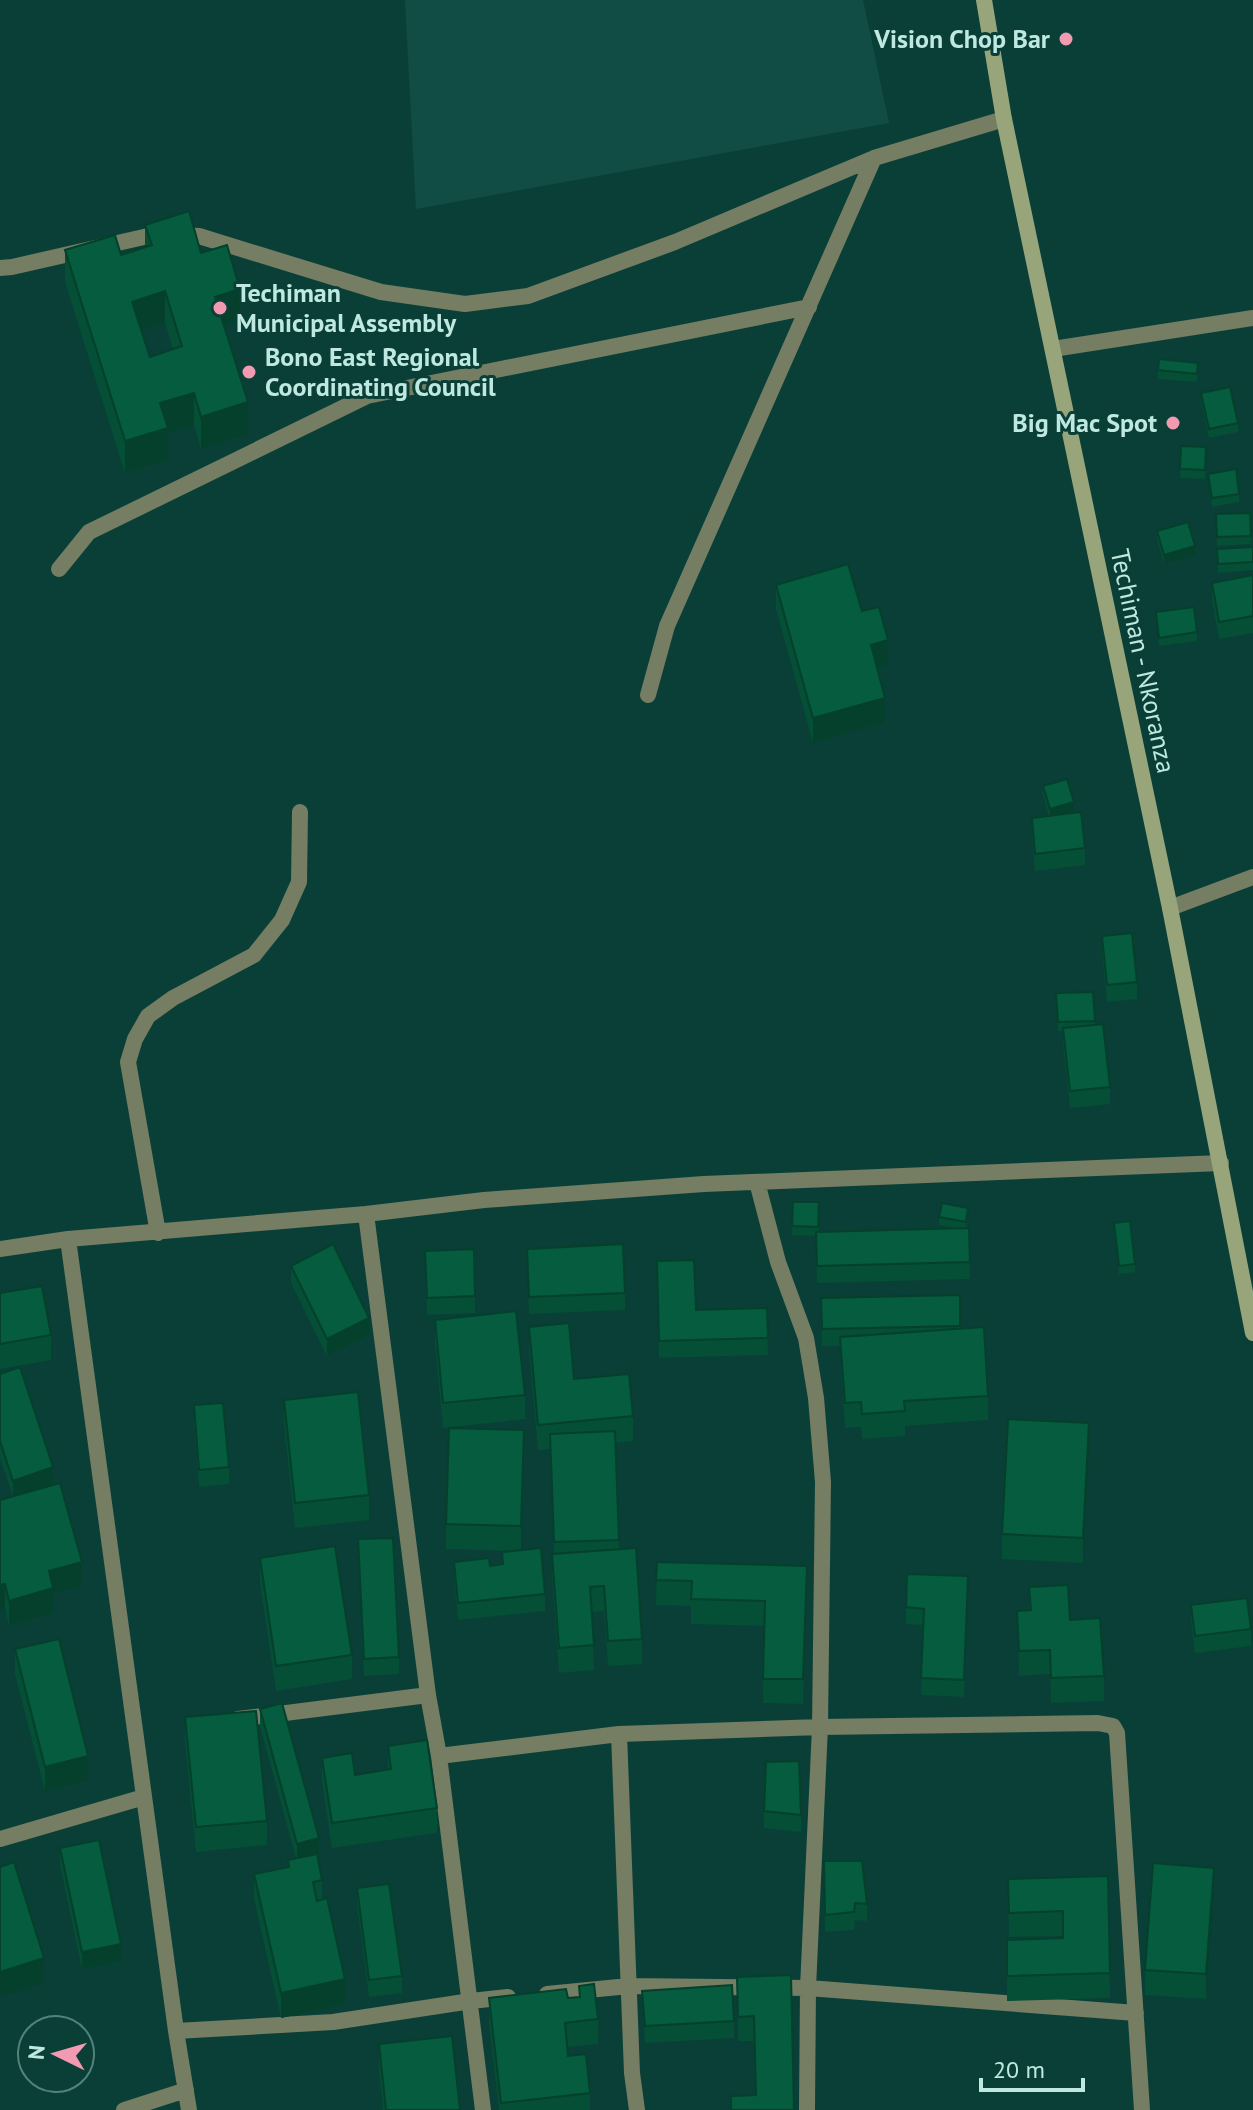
<svg xmlns="http://www.w3.org/2000/svg" width="1253" height="2110" viewBox="0 0 1253 2110" font-family="'PT Sans',sans-serif">
<style>
.built{fill:#124d45}
.lines{fill:none;stroke-linecap:round;stroke-linejoin:round}
.minor{stroke:#757d63;stroke-width:16}
.secondary{stroke:#98a57b;stroke-width:16}
.wall{fill:#044f35;fill-rule:evenodd}
.shaded-wall{fill:#04402b}
.building{fill:#055c3e;stroke:#04402b;stroke-width:2;fill-rule:evenodd}
.poi-dot{fill:#f19ab2;stroke:#0a3f38;stroke-width:3}
.labels{text-anchor:middle;stroke-width:6;stroke-linejoin:round;paint-order:stroke}
.poi-label{font-size:26px;font-weight:bold;fill:#bee8e0;stroke:#0a3f38;text-anchor:end}
.street-label{font-size:26px;fill:#bee8e0;stroke:#0a3f38}
</style>
<rect width="100%" height="100%" fill="#0a3f38"/>
<!-- built -->
<path class="built" d="M405,0H863L889,123L416,209Z"/>
<g class="lines">
<!-- minor -->
<path class="minor" d="M0,268L12,267L157,234L199,236L381,292L465,304L528,296L675,242L874,158L1004,119
M1053,349L1253,318
M59,569L89,532L367,396L809,307
M648,695L667,626L874,158
M1170,908L1253,877
M757,1182L778,1262L806,1338L816,1398L823,1482L820,1727L808,1988L807,2110
M366,1214L428,1695L439,1756L483,2110
M158,1233L128,1062L135,1039L148,1016L173,998L254,955L282,920L299,882L300,812
M68,1239L366,1214L484,1200L704,1184L1221,1163
M0,1249L68,1239L176,2031L189,2110
M238,1719L428,1695
M619,1734L632,2073L637,2110
M439,1756L619,1734L820,1727L1098,1723L1113,1726L1117,1733L1142,2110
M0,1839L144,1797
M547,1994L629,1986L808,1988L1136,2013
M176,2031L333,2022L471,2001L508,1997
M124,2110L186,2090"/>
<!-- secondary -->
<path class="secondary" d="M984,0L1004,119L1170,908L1253,1333"/>
</g>
<!-- wall -->
<path class="wall" d="M145,225L201,253L240,321L224,326L248,434L201,449L194,425L168,433V460L125,473L65,282V250L121,255L145,247ZM165,323L173,349L150,357L141,331Z
M1158,370L1198,371L1197,382L1158,379Z
M1201,393L1238,423V432L1209,438L1201,401Z
M1181,446L1206,447L1205,479L1180,478Z
M1208,474L1239,494V502L1212,507Z
M1250,513L1251,544L1217,546L1216,514Z
M1157,531L1195,555L1164,564L1157,539Z
M1253,547V570L1218,573L1217,549Z
M1253,575V633L1219,639L1212,600V583Z
M776,585L862,611L888,665L877,668L885,722L813,743L776,609Z
M1156,612L1197,632V641L1159,646Z
M1043,786L1074,811L1062,814L1085,848V865L1035,871L1032,835V818L1049,816L1043,795Z
M1102,936L1137,982V999L1107,1002L1102,953Z
M1093,992L1095,1025L1110,1087V1104L1070,1108L1063,1045V1031H1058L1056,993Z
M793,1202H819V1232L954,1228L939,1225V1217L968,1216L966,1228H969L970,1279L817,1283L816,1236L792,1235Z
M1114,1223L1135,1264V1272L1119,1274Z
M527,1249L625,1293V1310L529,1314Z
M425,1251L475,1296V1313L427,1315Z
M657,1261L696,1310L767,1308L768,1355L659,1358Z
M291,1266L369,1335L327,1356L291,1283Z
M0,1293L51,1335V1360L0,1369Z
M960,1295V1329L988,1396V1420L905,1426V1436L862,1439L861,1427L845,1428L840,1346H822L821,1298Z
M435,1320L525,1395V1419L443,1428L435,1345Z
M529,1327L574,1379L633,1416V1441L615,1443L619,1549L642,1639V1664L608,1666L604,1611L592,1612L594,1670L559,1673L552,1578V1554L554,1553L550,1449L538,1450L529,1351Z
M0,1374L53,1484L82,1586L53,1594V1613L9,1626L5,1608L0,1610L13,1496L0,1458Z
M284,1400L369,1495V1520L295,1528L284,1424Z
M194,1405L229,1467V1484L199,1487L194,1422Z
M1089,1448L1083,1563L1002,1559V1534Z
M524,1455L521,1550L545,1594V1611L458,1620L454,1579V1562L490,1566L502,1564V1552L510,1551L446,1549V1524Z
M358,1539L399,1657V1674L364,1676Z
M260,1558L352,1655V1679L276,1691L260,1583Z
M657,1562L807,1591L803,1704L763,1703L764,1626L691,1624V1606L656,1605Z
M1029,1587L1070,1620L1104,1676V1701L1051,1703L1050,1674L1019,1676L1017,1611L1029,1610Z
M968,1593L964,1697L921,1695L923,1625L906,1624V1607Z
M1191,1605L1251,1629V1646L1195,1653L1191,1622Z
M15,1649L88,1781L45,1791L15,1674Z
M260,1709L319,1855H317L322,1880V1899L345,2004L281,2018L254,1899V1874L288,1867V1860L296,1858L260,1726Z
M185,1717L267,1821V1845L196,1852L185,1742Z
M388,1746L437,1808V1833L332,1848L322,1782V1758L355,1775L388,1770Z
M764,1811L801,1815V1832L764,1828Z
M60,1848L121,1961L82,1969L60,1865Z
M824,1861L867,1904V1921L855,1920L854,1930L825,1932Z
M1108,1876L1110,1998L1007,2001V1940L1063,1938V1936L1009,1937L1008,1879Z
M357,1888L402,1976V1993L369,1997L357,1905Z
M1214,1893L1206,1999L1145,1995V1970Z
M737,1977L794,2110L755,2095L754,2041H738Z
M579,1986L598,2019V2044L567,2047L568,2056L590,2093V2110H499L489,2023V1998L579,1997Z
M642,1991L734,2021V2038L645,2043Z
M379,2044L460,2110H383L379,2069Z"/>
<!-- shaded-wall -->
<path class="shaded-wall" d="M240,289V321L215,329V297Z
M165,291V323L132,334V302Z
M194,393V425L168,433V460L125,473V441L160,403Z
M248,402V434L201,449V417Z
M1195,546V555L1164,564V555Z
M888,640V665L871,670V645Z
M885,698V722L813,743V718Z
M1074,802V811L1050,818V809Z
M369,1318V1335L327,1356V1339Z
M1089,1423V1448L1083,1563V1538Z
M524,1430V1455L521,1551V1526Z
M53,1467V1484L13,1498V1481Z
M82,1562V1586L53,1594V1613L9,1626V1601L49,1571Z
M5,1584V1608L0,1610V1585Z
M88,1756V1781L45,1791V1767Z
M319,1838V1855L297,1861V1844Z
M1214,1868V1893L1206,1999V1974Z
M121,1944V1961L82,1969V1952Z
M44,1958V1983L0,1997V1972Z
M345,1979V2004L281,2018V1993Z"/>
<!-- building -->
<path class="building" d="M189,211L201,253L227,245L240,289L215,297L248,402L201,417L194,393L160,403L168,428L125,441L65,250L115,235L121,255L152,245L145,225ZM165,291L182,346L150,357L132,302Z
M1159,359L1198,363L1197,374L1158,370Z
M1230,387L1238,423L1209,429L1201,393Z
M1181,446L1206,447L1205,470L1180,469Z
M1236,469L1239,494L1212,498L1208,474Z
M1250,513L1251,536L1217,537L1216,514Z
M1188,522L1195,546L1164,555L1157,531Z
M1253,547V562L1218,564L1217,549Z
M848,564L862,611L879,607L888,640L871,645L885,698L813,718L776,585Z
M1253,575V616L1219,622L1212,583Z
M1194,607L1197,632L1159,638L1156,612Z
M1067,779L1074,802L1050,809L1043,786Z
M1081,812L1085,848L1035,854L1032,818Z
M1132,933L1137,982L1107,985L1102,936Z
M1093,992L1095,1021L1058,1022L1056,993Z
M1103,1024L1110,1087L1070,1091L1063,1028Z
M793,1202H819L818,1227L792,1226Z
M942,1203L968,1208L966,1222L939,1217Z
M1130,1221L1135,1264L1119,1266L1114,1223Z
M969,1228L970,1262L817,1266L816,1232Z
M333,1244L369,1318L327,1339L291,1266Z
M623,1244L625,1293L529,1297L527,1249Z
M474,1249L475,1296L427,1298L425,1251Z
M694,1260L696,1310L767,1308L768,1338L659,1341L657,1261Z
M42,1286L51,1335L0,1344V1293Z
M960,1295V1326L822,1329L821,1298Z
M516,1311L525,1395L443,1403L435,1320Z
M569,1323L574,1379L629,1374L633,1416L538,1425L529,1327Z
M984,1327L988,1396L904,1401L905,1411L862,1414L861,1402L845,1403L840,1337Z
M20,1367L53,1467L13,1481L0,1441V1374Z
M358,1392L369,1495L295,1503L284,1400Z
M223,1403L229,1467L199,1470L194,1405Z
M1008,1419L1089,1423L1083,1538L1002,1534Z
M449,1428L524,1430L521,1526L446,1524Z
M615,1431L619,1540L554,1542L550,1434Z
M60,1483L82,1562L49,1571L53,1588L9,1601L5,1584L0,1585V1500Z
M393,1538L399,1657L364,1659L358,1539Z
M335,1546L352,1655L276,1666L260,1558Z
M541,1548L545,1594L458,1603L454,1562L489,1558L490,1566L503,1564L502,1552Z
M636,1548L642,1639L608,1641L604,1586L590,1587L594,1645L559,1648L552,1554Z
M657,1562L807,1566L803,1679H763L765,1601L691,1599L692,1581L656,1580Z
M907,1574L968,1576L964,1680L921,1678L924,1609L906,1607Z
M1068,1585L1070,1620L1100,1618L1104,1676L1051,1678L1050,1650L1019,1651L1017,1611L1031,1610L1029,1587Z
M1247,1598L1251,1629L1195,1636L1191,1605Z
M59,1639L88,1756L45,1767L15,1649Z
M282,1703L319,1838L297,1844L260,1709Z
M256,1711L267,1821L196,1827L185,1717Z
M427,1740L437,1808L332,1823L322,1758L352,1753L355,1775L391,1769L388,1746Z
M799,1761L801,1815L764,1811L766,1762Z
M99,1840L121,1944L82,1952L60,1848Z
M317,1854L322,1880L313,1882L317,1901L327,1898L345,1979L281,1993L254,1874L289,1867L288,1860Z
M824,1861H862L867,1904L855,1903L854,1912L825,1915Z
M14,1862L44,1958L0,1972V1867Z
M1153,1863L1214,1868L1206,1974L1145,1970Z
M1108,1876L1110,1973L1007,1976V1940L1063,1938V1911L1009,1913L1008,1879Z
M389,1884L402,1976L369,1980L357,1888Z
M791,1975L794,2110H731V2096L756,2095L754,2016L738,2017L737,1977Z
M594,1984L598,2019L565,2023L568,2056L586,2054L590,2093L501,2103L489,1998L566,1989L568,1998L580,1997L579,1986Z
M732,1985L734,2021L645,2026L642,1991Z
M452,2036L460,2110H386L379,2044Z"/>
<!-- markers -->
<g class="poi-dot">
<circle cx="1066" cy="39" r="8"/>
<circle cx="220" cy="308" r="8"/>
<circle cx="249" cy="372" r="8"/>
<circle cx="1173" cy="423" r="8"/>
</g>
<g class="labels">
<!-- poi labels -->
<g class="poi-label">
<text x="1050" y="48">Vision Chop Bar</text>
<text x="236" y="302" text-anchor="start">Techiman<tspan x="236" dy="30">Municipal Assembly</tspan></text>
<text x="265" y="366" text-anchor="start">Bono East Regional<tspan x="265" dy="30">Coordinating Council</tspan></text>
<text x="1157" y="432">Big Mac Spot</text>
</g>
<!-- street labels -->
<g class="street-label">
<text transform="translate(1143 661) rotate(78)" y="9">Techiman - Nkoranza</text>
</g>
</g>
<!-- north arrow -->
<g transform="translate(56 2054) rotate(275)"><circle r="38" fill="#0a3f38" stroke="#52837b" stroke-width="2"/>
<path d="M0-6L14 30L0 20L-14 30Z" fill="#f19ab2"/>
<text y="-12" font-size="22" font-weight="bold" text-anchor="middle" fill="#bee8e0">N</text>
</g>
<!-- scale -->
<path d="M981 2078v12h102v-12" fill="none" stroke="#bee8e0" stroke-width="4"/>
<text x="993" y="2078" font-size="24" fill="#bee8e0" stroke="#0a3f38" stroke-width="6" paint-order="stroke">20 m</text>
</svg>
